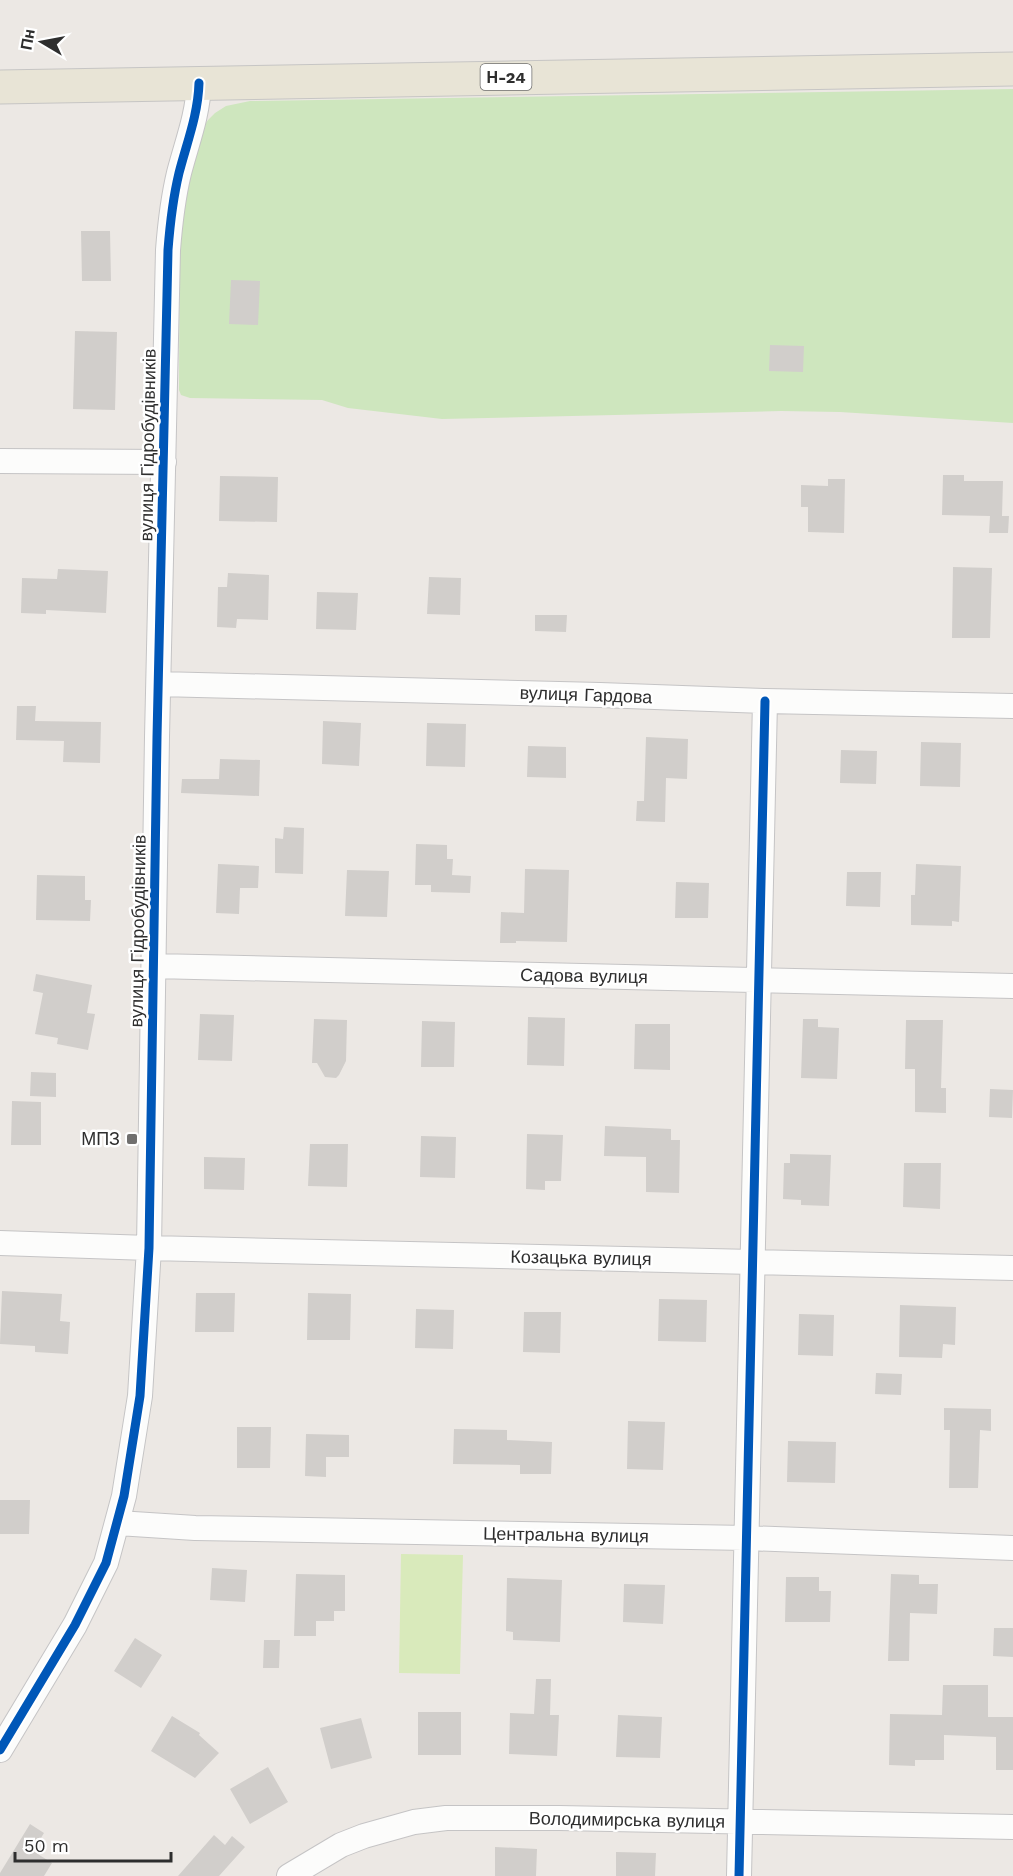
<svg xmlns="http://www.w3.org/2000/svg" width="1013" height="1876" viewBox="0 0 1013 1876" font-family="'Work Sans',sans-serif">
<style>
.green{fill:#cee6be}
.pitch{fill:#d9eabb}
.building{fill:#d1cecb}
.lines{fill:none;stroke-linecap:round;stroke-linejoin:round}
.street-casing{stroke:#c5c4c5;stroke-width:26}
.primary-casing{stroke:#c6c5c4;stroke-width:35}
.street{stroke:#fcfcfb;stroke-width:24}
.primary{stroke:#e8e4d6;stroke-width:33}
.cycleway-casing{stroke:#fff;stroke-width:13}
.cycleway{stroke:#0057b8;stroke-width:9}
.poi-dot{fill:#706f6e;stroke:#fff;stroke-width:2}
.labels{text-anchor:middle;stroke-width:5;stroke-linejoin:round;paint-order:stroke}
.shield{fill:#fff;stroke:#6d6d6d;stroke-width:1.5}
.shield-label{font-size:16px;font-weight:bold;fill:#2e2e2e}
.street-label{font-size:18px;fill:#2e2e2e;stroke:#fff}
.poi-label{font-size:18px;fill:#2e2e2e;stroke:#fff;text-anchor:end}
</style>
<rect width="100%" height="100%" fill="#ece8e4"/>
<!-- green -->
<path class="green" d="M1013,89V423L840,412L781,411L442,419L348,408L322,400L190,398L181,395L179,390L180,225L183,197L203,127L208,120L215,113L226,106L250,101Z"/>
<!-- pitch -->
<path class="pitch" d="M401,1554L463,1555L460,1674L399,1673Z"/>
<!-- building -->
<path class="building" d="M81,231H110L111,281H82Z
M231,280L260,281L258,325L229,324Z
M75,331L117,332L115,410L73,409Z
M770,345L804,346L803,372L769,371Z
M943,475H964V481H1003L1002,516H1009L1008,533H989L990,516L942,515Z
M220,476L278,477L277,522L219,521Z
M828,479H845L844,533L808,532V507H801V485L828,486Z
M953,567L992,568L990,638H952Z
M58,569L108,571L106,613L46,610V614L21,613L22,578L57,579Z
M228,573L269,575L268,620L237,619L236,628L217,627L218,587H227Z
M429,577L461,578L460,615L427,614Z
M317,592L358,593L356,630L316,629Z
M535,615H567L566,632L535,631Z
M17,706H36L35,721L101,722L100,763L63,762L64,741L16,740Z
M323,721L361,723L359,766L322,764Z
M427,723L466,724L465,767L426,766Z
M646,737L688,739L687,779L666,778L665,822L636,821L637,801H644Z
M921,742L961,743L960,787L920,786Z
M528,746L566,747V778L527,777Z
M841,750L877,751L876,784L840,783Z
M220,759L260,760L259,796L181,793L182,779H219Z
M284,827L304,828L303,874L275,873V838L283,839Z
M416,844L447,845V859H453L452,875L471,876L470,893L431,892V885H415Z
M218,864L259,866L258,888H240L239,914L216,913Z
M916,864L961,866L959,922L952,921V926L911,925V895H915Z
M525,869L569,870L567,942L516,941V943H500L501,912L524,913Z
M347,870L389,871L387,917L345,916Z
M847,872H881L880,907L846,906Z
M37,875L85,876V900H91L90,921L36,920Z
M676,882L709,883L708,918H675Z
M36,974L92,985L87,1013L95,1014L88,1050L57,1044L58,1038L35,1034L43,993L33,991Z
M200,1014L234,1015L232,1061L198,1060Z
M528,1017L565,1018L564,1066L527,1065Z
M314,1019L347,1020L346,1061L339,1075L336,1078L325,1077L317,1063H312Z
M803,1019H818V1027L839,1028L837,1079L801,1078Z
M906,1020H943L941,1088H946V1113L915,1112V1069H905Z
M422,1021L455,1022L454,1067H421Z
M635,1024H670V1070L634,1069Z
M31,1072L56,1073V1097L30,1096Z
M990,1089L1013,1090L1012,1118L989,1117Z
M12,1101L41,1102V1145H11Z
M605,1126L671,1129V1140H680L679,1193L646,1192V1157L604,1156Z
M527,1134L563,1135L561,1181H545V1190L526,1189Z
M421,1136L456,1137L455,1178L420,1177Z
M310,1144H348L347,1187L308,1186Z
M790,1154L831,1155L829,1206L801,1205V1200L783,1199L784,1163H790Z
M204,1157L245,1158L244,1190L204,1189Z
M904,1163H941L940,1209L903,1207Z
M2,1291L62,1294L60,1321L70,1322L68,1354L35,1352V1346L0,1344Z
M196,1293H235L234,1332H195Z
M308,1293L351,1294L350,1340H307Z
M659,1299L707,1300L706,1342L658,1341Z
M900,1305L956,1307L955,1345L943,1344L942,1358L899,1357Z
M416,1309L454,1310L453,1349L415,1348Z
M524,1312H561L560,1353L523,1352Z
M799,1314L834,1315L833,1356L798,1355Z
M876,1373L902,1374L901,1395L875,1394Z
M944,1408L991,1409V1431L980,1430L978,1488H949L950,1430H944Z
M628,1421L665,1422L663,1470L627,1469Z
M237,1427H271L270,1468H237Z
M454,1429L507,1430V1440L552,1442L551,1474H520V1465L453,1464Z
M306,1434L349,1435V1457H326V1477L305,1476Z
M788,1441L836,1442L835,1483L787,1482Z
M0,1500H30L29,1534H0Z
M212,1568L247,1570L245,1602L210,1600Z
M296,1574L345,1575V1611H334V1621H316V1636H294Z
M891,1574L919,1575V1584H938L937,1614L910,1613L909,1661H888Z
M786,1577H819V1591H831L830,1622H785Z
M507,1578L562,1580L560,1642L513,1640V1632L506,1631Z
M624,1584L665,1585L663,1624L623,1622Z
M994,1628H1013V1657L993,1656Z
M135,1638L162,1655L141,1688L114,1671Z
M264,1640H280L279,1668H263Z
M536,1679H551L550,1715H559L557,1756L509,1754L510,1713L534,1714Z
M943,1685H988V1717H1013V1770H996V1737L944,1735V1760H915V1766L889,1765L890,1714L942,1715Z
M418,1712H461V1755H418Z
M618,1715L662,1717L660,1758L616,1757Z
M172,1716L200,1733L199,1735L219,1753L195,1778L151,1751Z
M361,1718L372,1758L331,1769L320,1728Z
M268,1767L288,1802L250,1824L230,1789Z
M30,1824L44,1833L33,1851L52,1863L44,1876H0V1873Z
M214,1835L225,1845L232,1836L245,1847L219,1876H178Z
M495,1847L537,1849L536,1876H495Z
M616,1852L656,1853L655,1876H616Z"/>
<g class="lines">
<!-- street casing -->
<g class="street-casing">
<path id="street" d="M0,461L164,462
M159,684L600,695L765,701L1013,706
M154,966L1013,986
M0,1243L149,1248L1013,1268
M118,1523L195,1528L747,1538L1013,1548
M0,1750L75,1625L106,1563L124,1496L140,1396L149,1248L157,737L168,250C170,224 173,198 179,173C187,142 198,115 199,83
M289,1876L341,1845L364,1836L414,1822L446,1818H559L1013,1827
M739,1876L765,701"/>
</g>
<!-- primary casing -->
<g class="primary-casing">
<path id="primary" d="M0,87L1013,69"/>
</g>
<!-- street -->
<use href="#street" class="street"/>
<!-- primary -->
<use href="#primary" class="primary"/>
<!-- cycleway casing -->
<g class="cycleway-casing">
<path id="cycleway" d="M0,1750L75,1625L106,1563L124,1496L140,1396L149,1248L157,737L168,250C170,224 173,198 179,173C187,142 198,115 199,83
M739,1876L765,701"/>
</g>
<!-- cycleway -->
<use href="#cycleway" class="cycleway"/>
</g>
<!-- markers -->
<rect class="poi-dot" x="126" y="1133" width="12" height="12" rx="3"/>
<g class="labels">
<!-- shield labels -->
<rect class="shield" x="480.5" y="64" width="51" height="26" rx="4.5"/>
<g class="shield-label">
<text x="506" y="83">Н-24</text>
</g>
<!-- street labels -->
<g class="street-label">
<text transform="translate(148 445) rotate(-89)" y="6">вулиця Гідробудівників</text>
<text transform="translate(586 695) rotate(2)" y="6">вулиця Гардова</text>
<text transform="translate(138 931) rotate(-89)" y="6">вулиця Гідробудівників</text>
<text transform="translate(584 976) rotate(1)" y="6">Садова вулиця</text>
<text transform="translate(581 1258) rotate(1)" y="6">Козацька вулиця</text>
<text transform="translate(566 1535) rotate(1)" y="6">Центральна вулиця</text>
<text transform="translate(627 1820) rotate(1)" y="6">Володимирська вулиця</text>
</g>
<!-- poi labels -->
<g class="poi-label">
<text x="120" y="1145">МПЗ</text>
</g>
</g>
<!-- north arrow -->
<g transform="translate(42 42) rotate(280)" stroke="#ffffff" stroke-width="4.5" paint-order="stroke">
<path d="M0-4.5L10 22L0 15L-10 22Z" fill="#2e2e2e"/>
<text y="-9" font-size="16" font-weight="bold" text-anchor="middle" fill="#2e2e2e">Пн</text>
</g>
<!-- scale -->
<path d="M15 1852v9h156v-9" fill="none" stroke="#2e2e2e" stroke-width="3"/>
<text x="24" y="1852" font-size="18" fill="#2e2e2e" stroke="#ffffff" stroke-width="4.5" paint-order="stroke">50 m</text>
</svg>
